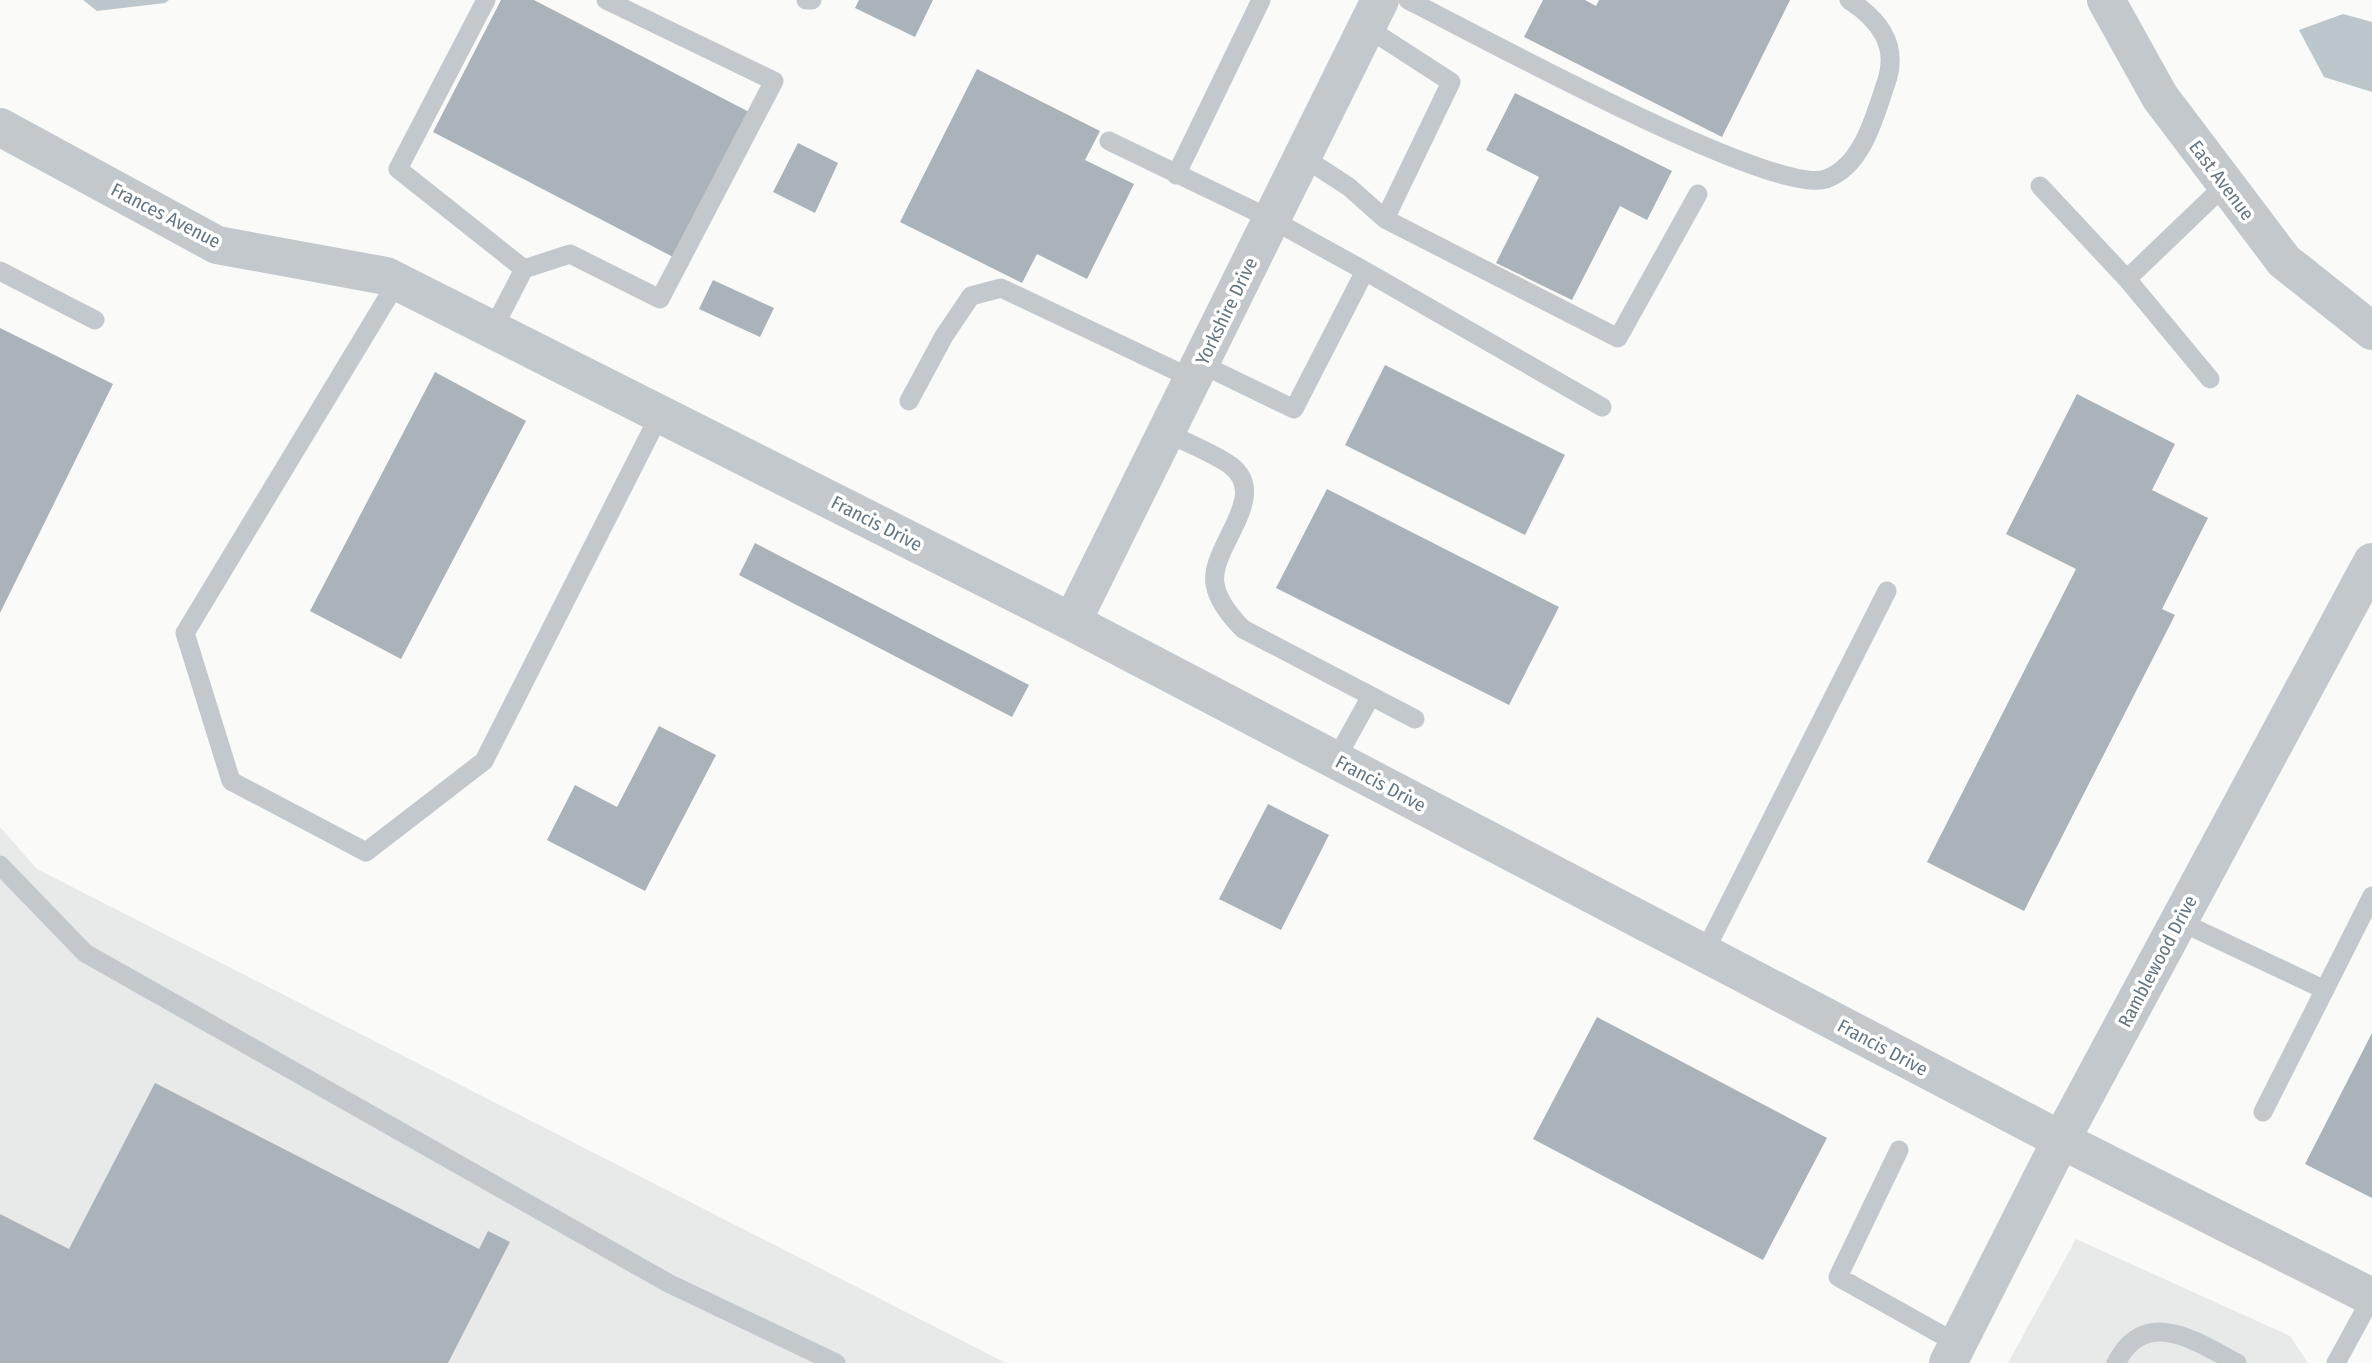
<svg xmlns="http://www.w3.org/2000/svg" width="2372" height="1363" viewBox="0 0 2372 1363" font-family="'Fira Sans Condensed',sans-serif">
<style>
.built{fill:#e8e9e9}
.water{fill:#bbc7cb}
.building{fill:#aab3b9}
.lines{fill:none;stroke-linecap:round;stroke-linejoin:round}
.service{stroke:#c3c8cc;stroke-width:19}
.minor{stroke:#c3c8cc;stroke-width:38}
.labels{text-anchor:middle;stroke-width:7;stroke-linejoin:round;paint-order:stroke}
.street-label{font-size:19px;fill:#657683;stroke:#fff}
</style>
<rect width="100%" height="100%" fill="#fafaf8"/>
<!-- built -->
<path class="built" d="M0,827L37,869L1006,1363H0Z
M2076,1239L2290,1336L2308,1363H2008Z"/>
<!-- water -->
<path class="water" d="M83,0H169L165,3L97,11Z
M2343,14L2372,22V92L2324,77L2299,30Z"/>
<!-- building -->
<path class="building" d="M501,0H534L751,113L675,258L433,132Z
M859,0H933L915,37L855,8Z
M1543,0H1585L1596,6L1599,0H1790L1722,137L1524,37Z
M977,69L1100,131L1085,160L1134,184L1087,279L1037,254L1022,283L900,222Z
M1515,93L1672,171L1647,220L1620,206L1572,300L1496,263L1539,177L1486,150Z
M798,143L838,163L815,213L773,192Z
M713,280L774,308L760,337L699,309Z
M0,328L113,384L0,613Z
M1385,365L1565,455L1525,535L1345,445Z
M435,372L526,421L401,659L310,611Z
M2077,394L2175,444L2152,490L2208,518L2162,609L2175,615L2024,911L1927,862L2076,569L2006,534Z
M1327,489L1559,607L1509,705L1276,588Z
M755,543L1029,685L1012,717L739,575Z
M659,726L716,755L645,891L547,840L575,785L617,807Z
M1268,804L1329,835L1281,930L1219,899Z
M1597,1017L1827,1138L1763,1260L1533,1139Z
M2372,1033V1198L2305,1164Z
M155,1083L479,1249L488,1231L510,1242L448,1363H0V1214L69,1249Z"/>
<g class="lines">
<!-- service -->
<path class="service" d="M486,0L398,169L524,269
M806,0H812
M1408,0C1472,32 1773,197 1826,179C1863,166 1875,115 1886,83C1899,46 1880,20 1849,0
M1366,27L1451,82L1385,219
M1109,141L1271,219L1365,271L1294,409L1201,364
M1303,157L1349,187L1385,219L1618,338L1698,194
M1176,175L1261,0
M2040,186L2127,279L2210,379
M0,271L95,320
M1365,271L1602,407
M2127,279L2226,184
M397,282L185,633L231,781L366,852L484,761L660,414
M493,329L524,269L570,254L660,299L774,81L606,0
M909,401L944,336L971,296L1001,288L1193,379
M1167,433C1187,443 1211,452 1230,465C1272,496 1209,547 1215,584C1218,602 1231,617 1243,629L1415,719
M1336,759L1371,696
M0,865L85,953L668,1283L836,1363
M2179,921L2325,990
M1704,953L1887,591
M2263,1112L2372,896
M1899,1150L1838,1277L1958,1344
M2116,1363C2146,1306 2195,1341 2237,1363
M2336,1363L2372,1297"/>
<!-- minor -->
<path class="minor" d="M2106,0L2160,97L2284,261L2372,331
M0,127L217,245L386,276L1072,622L2061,1140L2372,1297
M1072,622L1380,0
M1948,1363L2061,1140L2372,562"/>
</g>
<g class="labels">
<!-- street labels -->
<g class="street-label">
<text transform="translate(2222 180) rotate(53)" y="7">East Avenue</text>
<text transform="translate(166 215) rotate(27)" y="7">Frances Avenue</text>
<text transform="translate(1226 311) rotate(-64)" y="7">Yorkshire Drive</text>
<text transform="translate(877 523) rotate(27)" y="7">Francis Drive</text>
<text transform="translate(1381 783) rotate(28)" y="7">Francis Drive</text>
<text transform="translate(2157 961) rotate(-62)" y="7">Ramblewood Drive</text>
<text transform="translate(1883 1047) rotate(28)" y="7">Francis Drive</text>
</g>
</g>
</svg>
